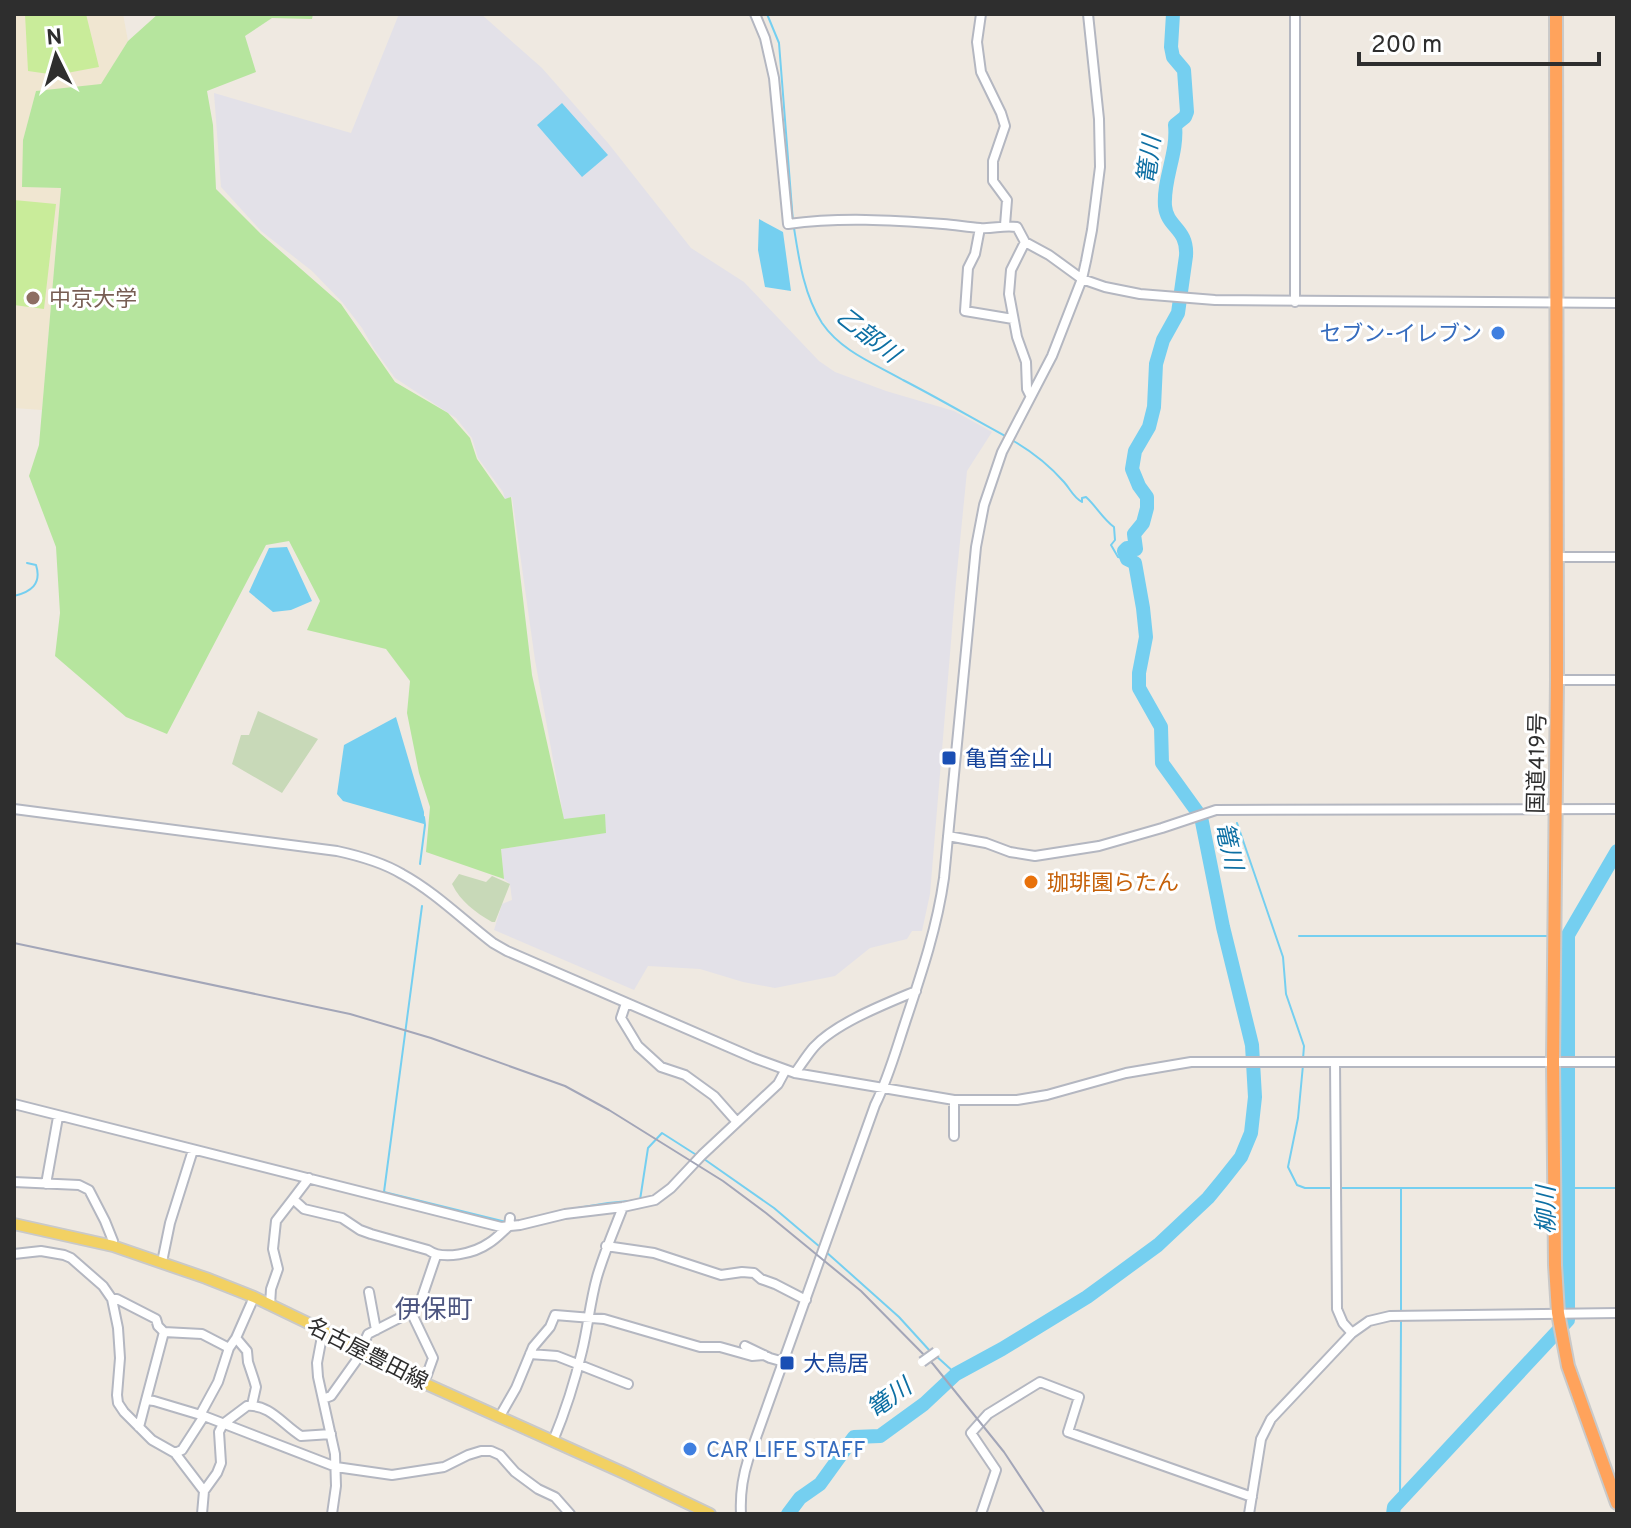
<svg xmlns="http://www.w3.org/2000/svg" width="1631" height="1528" viewBox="0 0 1631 1528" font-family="Overpass,'Noto Sans JP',sans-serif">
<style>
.industrial{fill:#e3e1e8}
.education{fill:#f0e6d1}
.green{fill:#b6e59e}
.cemetery{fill:#c8d9b8}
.pitch{fill:#c9ec9a}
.water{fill:#75cff0}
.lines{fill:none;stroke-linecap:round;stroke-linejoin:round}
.stream{stroke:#75cff0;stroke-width:2}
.river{stroke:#75cff0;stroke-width:14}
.minor-casing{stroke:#b4b7c1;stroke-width:12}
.major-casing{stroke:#c9c9c9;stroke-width:14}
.highway-casing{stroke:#c9c9c9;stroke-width:16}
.minor{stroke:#fff;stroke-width:8}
.major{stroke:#f2d163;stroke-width:10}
.highway{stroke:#ffa35c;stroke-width:12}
.rail{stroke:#a3a6b8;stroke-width:2}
.minor-bridge-casing{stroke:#b4b7c1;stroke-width:12;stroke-linecap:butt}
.minor-bridge{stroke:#fff;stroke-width:8}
.education-dot{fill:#8d6e63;stroke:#fff;stroke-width:3}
.shop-dot{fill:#3f7fe0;stroke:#fff;stroke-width:3}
.transit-dot{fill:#1a4fb4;stroke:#fff;stroke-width:3}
.food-dot{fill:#e8710a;stroke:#fff;stroke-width:3}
.labels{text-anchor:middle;stroke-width:6;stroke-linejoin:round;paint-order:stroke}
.education-label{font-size:22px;fill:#785e54;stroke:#fff;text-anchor:start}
.shop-label{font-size:22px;fill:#366cbe;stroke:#fff;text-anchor:end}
.transit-label{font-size:22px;fill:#164399;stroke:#fff;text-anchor:start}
.street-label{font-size:22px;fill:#2e2e2e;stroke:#fff}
.food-label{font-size:22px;fill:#c56008;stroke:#fff;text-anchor:start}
.water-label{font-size:24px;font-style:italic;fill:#0d6fa3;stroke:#fff}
.quarter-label{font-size:26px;fill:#4d5680;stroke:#fff}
</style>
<rect width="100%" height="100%" fill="#efe9e1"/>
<!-- industrial -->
<path class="industrial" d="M399,14H481L542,68L608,143L691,248L744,282L819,361L835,372L886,391L954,411L992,432L967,471L956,582L930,894L922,931H912L907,939L870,948L835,976L775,988L743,982L700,969L648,966L634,990L494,930L502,904L512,900L510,884L504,879L501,849L605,833L564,820L535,660L512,497L505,499L503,492L478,458L472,438L456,418L395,378L374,349L362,328L342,302L312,271L261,231L221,187L214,93L351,133Z"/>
<!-- education -->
<path class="education" d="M14,14H123L128,41L101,85L36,91L23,140V187L61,188L42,410L14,408Z"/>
<!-- green -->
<path class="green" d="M158,14H313L312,19L272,18L245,36L256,72L207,91L213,125L216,189L261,234L341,304L395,382L448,413L470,438L477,459L505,499L511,497L532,675L564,819L605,814L606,833L501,849L504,879L426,852L430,807L419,773L407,713L410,681L386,649L307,630L320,601L289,541L266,545L167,734L126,717L55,656L60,613L56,547L29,476L39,445L61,188L22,187L23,140L36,91L101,84L128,41Z"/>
<!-- cemetery -->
<path class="cemetery" d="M258,711L318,739L282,793L232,764L241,735H249Z
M459,874L486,882L492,876L510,884L495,922H492C475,912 461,902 452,884Z"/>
<!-- pitch -->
<path class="pitch" d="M25,14H86L99,67L56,75L28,71Z
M14,200L56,204L44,309L14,305Z"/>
<!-- water -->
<path class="water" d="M562,103L608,155L582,177L537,125Z
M759,219L783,232L791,291L765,287L758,250Z
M287,547L312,601L291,610L273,612L249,592L269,548Z
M396,717L424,812V824L343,801L337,794L344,745Z"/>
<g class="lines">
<!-- stream -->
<path class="stream" d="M767,14L779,43L780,56L793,222
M794,228C799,260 804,295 822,323C841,351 875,364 903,380C938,398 972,418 1007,437
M1012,440C1031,451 1050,466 1064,482C1071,490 1073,497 1082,502V498L1086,497C1096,506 1103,519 1114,527L1115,540L1111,545L1118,557L1127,559
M14,596C31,592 42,584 36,565L27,563
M1237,823L1283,957L1286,994L1304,1046L1303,1059
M420,864L425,825L424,817
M422,906L384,1192L506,1222
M1299,936H1548
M1303,1065L1298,1118L1288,1167L1297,1185L1305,1188H1331
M704,1159L774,1208L820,1247
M1337,1188H1547
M1573,1188H1617
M559,1211L608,1203L640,1200L648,1148L662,1133L698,1156
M825,1251L899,1317L930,1351
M1401,1314V1189
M935,1355L956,1374
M1400,1500L1401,1321"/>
<!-- river -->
<path class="river" d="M788,1514L800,1498L820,1484L854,1437L880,1436L924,1404L956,1374L1002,1349L1087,1297L1158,1245L1208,1198L1222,1181L1241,1157L1251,1133L1255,1097L1252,1045L1223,927L1201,817L1162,763L1161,727L1139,688V673L1146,637L1143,608L1135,563L1127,559L1124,551L1127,548L1136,549L1134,534L1143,523L1147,508V497L1139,486L1132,469L1135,451L1149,427L1154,407L1156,364L1163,340L1178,313L1186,256C1188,228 1167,228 1165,206C1163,179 1178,153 1175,125L1185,117L1187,112L1184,70L1173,57L1171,47L1173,14
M1393,1514L1394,1507L1568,1320V935L1617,851"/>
<!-- minor casing -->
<g class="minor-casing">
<path id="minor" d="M755,14L765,38L774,78L788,224C840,217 891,220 943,224C955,225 968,227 980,228C994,229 1002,225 1017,227L1025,242L1049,255L1082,279L1105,287L1140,294L1215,300L1617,303
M981,14L977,42L981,72L1001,113L1005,126L993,161V181L1007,200L1005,225
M980,228L975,254L968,268L965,311L1013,319
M1025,242L1011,270L1009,294L1017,337L1026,362L1027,389L1030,395
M1295,302V14
M1556,557H1617
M1557,680H1617
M14,809L337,851C360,856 382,862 402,874C435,892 463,920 493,943L507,951L754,1058L795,1073L954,1100H1017L1047,1095L1126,1073L1191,1062H1617
M948,836L986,843L1010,852L1035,856L1099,846L1162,828L1216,810L1617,809
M626,1003L621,1018L638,1046L649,1056L661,1067L685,1075L714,1096L737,1122
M1335,1062L1337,1309L1343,1323L1352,1333
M795,1073C801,1065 807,1055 814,1047C836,1023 885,1004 916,991
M14,1104L501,1227L520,1225L565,1214L623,1207L655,1200L671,1188L702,1155L778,1084L785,1071
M954,1136V1100
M309,1178L293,1199L304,1209L342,1218L360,1230L371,1234L428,1250C443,1261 475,1253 489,1243C496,1239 502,1232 509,1226L510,1218
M14,1182L79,1185L89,1190L105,1221L113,1241V1246
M46,1184L58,1117
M606,1246L654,1253L721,1275L742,1272L754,1273L761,1279L775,1284L806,1300
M14,1254L41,1251L64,1255L71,1258L103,1286L112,1299L118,1328L120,1358L117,1395L118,1403L124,1412L152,1440L175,1453L204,1491L202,1514
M162,1262L170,1223L193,1150
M369,1292L376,1330
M112,1299H117L156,1319L158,1326L164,1332L146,1400
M270,1305L271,1289L278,1269L273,1249L276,1221L293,1199
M411,1312L421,1300L436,1256
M323,1331L317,1363L318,1377L335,1454L336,1486L332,1514
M164,1332L202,1334L229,1348
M236,1338L247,1351L248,1362L254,1380L256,1387L252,1405
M745,1346L770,1358L784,1362
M530,1354L557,1356L628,1384
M323,1399L331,1396L356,1361L368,1334L411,1312L433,1358L424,1383
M200,1415L218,1382L229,1348L236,1338L254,1297
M500,1416L516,1388L533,1347L550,1327L555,1315L604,1319L700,1347H720L752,1356L764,1355
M139,1427L146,1400L154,1401L204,1416L336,1467L392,1475L444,1467L468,1455L481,1451H491L500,1455L515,1472L538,1489L555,1497L570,1514
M553,1441C565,1412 575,1381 582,1351C588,1327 590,1302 597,1277C604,1253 614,1230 623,1207
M175,1453L182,1450L204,1416
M204,1491L217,1473L221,1463L219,1432L223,1424L247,1406C270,1404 283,1425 301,1436L331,1434
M741,1514C740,1495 742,1479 748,1460L875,1105C888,1079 896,1050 905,1023C921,975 937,928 944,878L976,547L984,505L1002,452L1052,356L1082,279L1086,261L1092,230L1100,167L1099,119L1088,14
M981,1514L996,1470L971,1433L988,1414L1040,1382L1079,1397L1068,1432L1252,1497
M1249,1514L1261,1439L1271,1419L1352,1333L1369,1321L1390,1316L1617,1313"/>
</g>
<!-- major casing -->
<g class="major-casing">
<path id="major" d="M14,1224L113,1246L206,1278L254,1297L310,1324L424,1383L624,1473L710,1514"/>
</g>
<!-- highway casing -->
<g class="highway-casing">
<path id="highway" d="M1556,14L1557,680L1553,1062L1555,1265L1558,1313L1568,1366L1617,1503"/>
</g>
<!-- minor -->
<use href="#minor" class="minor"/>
<!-- major -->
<use href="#major" class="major"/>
<!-- highway -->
<use href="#highway" class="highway"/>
<!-- rail -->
<path class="rail" d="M14,943L350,1014L431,1038L565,1086L609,1110L723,1181L766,1213L861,1291L933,1364L1004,1452L1045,1514"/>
<!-- minor-bridge casing -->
<g class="minor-bridge-casing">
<path id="minor-bridge" d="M922,1362L936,1352"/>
</g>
<!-- minor-bridge -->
<use href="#minor-bridge" class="minor-bridge"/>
</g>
<!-- markers -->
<circle class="education-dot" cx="33" cy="298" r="8"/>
<g class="shop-dot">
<circle cx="1498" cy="333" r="8"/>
<circle cx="690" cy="1449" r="8"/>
</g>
<g class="transit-dot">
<rect x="941" y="750" width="16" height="16" rx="4"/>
<rect x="779" y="1355" width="16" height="16" rx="4"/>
</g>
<circle class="food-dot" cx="1031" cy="882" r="8"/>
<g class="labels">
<!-- education labels -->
<g class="education-label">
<text x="49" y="306">中京大学</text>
</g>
<!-- shop labels -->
<g class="shop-label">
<text x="1482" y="341">セブン-イレブン</text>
<text x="706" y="1457" text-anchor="start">CAR LIFE STAFF</text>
</g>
<!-- transit labels -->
<g class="transit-label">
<text x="965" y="766">亀首金山</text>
<text x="803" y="1371">大鳥居</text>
</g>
<!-- street labels -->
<g class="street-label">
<text transform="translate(1536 763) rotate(-89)" y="8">国道419号</text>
<text transform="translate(368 1353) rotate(27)" y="8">名古屋豊田線</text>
</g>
<!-- food labels -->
<g class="food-label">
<text x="1047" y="890">珈琲園らたん</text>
</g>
<!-- water labels -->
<g class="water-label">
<text transform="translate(1149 160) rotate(-83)" y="8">篭川</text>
<text transform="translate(868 335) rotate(38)" y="8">乙部川</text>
<text transform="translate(1229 846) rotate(77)" y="8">篭川</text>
<text transform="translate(1546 1210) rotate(-90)" y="8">柳川</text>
<text transform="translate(889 1398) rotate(-36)" y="8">篭川</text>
</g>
<!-- quarter labels -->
<g class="quarter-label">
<text x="434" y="1318">伊保町</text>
</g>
</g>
<!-- border -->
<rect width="1631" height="1528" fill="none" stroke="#2e2e2e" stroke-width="32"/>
<!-- north arrow -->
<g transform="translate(56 56) rotate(355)" stroke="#ffffff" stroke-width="6" paint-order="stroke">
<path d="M0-6L14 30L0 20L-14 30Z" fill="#2e2e2e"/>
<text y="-12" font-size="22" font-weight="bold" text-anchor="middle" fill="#2e2e2e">N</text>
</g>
<!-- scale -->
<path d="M1359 52v12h240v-12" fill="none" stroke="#2e2e2e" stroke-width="4"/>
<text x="1371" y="52" font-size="24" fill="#2e2e2e" stroke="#ffffff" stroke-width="6" paint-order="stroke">200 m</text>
</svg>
